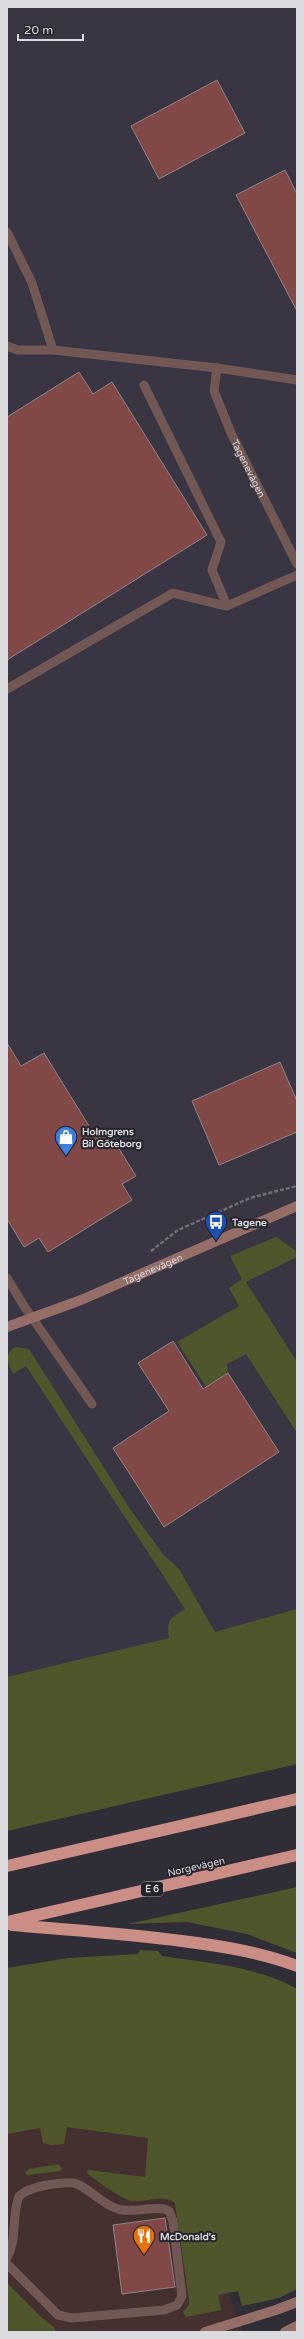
<svg xmlns="http://www.w3.org/2000/svg" width="304" height="2339" viewBox="0 0 304 2339" font-family="'Varela Round',sans-serif">
<style>
.commercial{fill:#453030}
.built{fill:#393542}
.green{fill:#50562c}
.building{fill:#804947;stroke:#908584}
.lines{fill:none;stroke-linecap:round;stroke-linejoin:round}
.path{stroke:#706e75;stroke-width:2.5;stroke-dasharray:4 2;stroke-linecap:butt}
.lane{stroke:#715854;stroke-width:9}
.secondary{stroke:#956e68;stroke-width:10}
.highway{stroke:#cb8e86;stroke-width:12}
.labels{text-anchor:middle;stroke-width:4;stroke-linejoin:round;paint-order:stroke}
.shield{fill:#25242b;stroke:#a4a3a9;stroke-width:1}
.shield-label{font-size:9px;font-weight:bold;fill:#dbdadf}
.street-label{font-size:10px;fill:#dbdadf;stroke:#25242b}
.poi-label{font-size:10px;font-weight:bold;fill:#dbdadf;stroke:#25242b;text-anchor:start}
</style>
<rect width="100%" height="100%" fill="#2f2d35"/>
<!-- commercial -->
<path class="commercial" d="M158,2112L243,2332H7V2129Z"/>
<!-- built -->
<path class="built" d="M7,7H297V1631L7,1690Z"/>
<!-- green -->
<path class="green" d="M276,1237L295,1250L297,1257L246,1282L297,1362V1433L246,1354L227,1364L228,1373L206,1387L177,1342L239,1306L229,1288L242,1279L230,1256Z
M16,1347L29,1349L130,1509L163,1554L179,1569L215,1632L297,1609V1764L7,1831V1677L169,1638C166,1619 170,1619 185,1609L26,1366L13,1374C8,1364 3,1353 16,1347Z
M297,1887V1953L247,1934L187,1922L128,1924Z
M140,1950L158,1951L162,1956C208,1963 256,1966 297,1989V2289L279,2298L242,2306L238,2291L218,2295L221,2310L186,2317L183,2312L189,2305V2300L175,2203C163,2193 145,2203 132,2201C121,2199 95,2180 87,2173L88,2170L145,2177L148,2138L67,2127L64,2144L51,2145L43,2143L40,2128L7,2134V1968L68,1958L138,1954Z
M58,2164L62,2168L61,2171L27,2175L25,2173L29,2169Z
M7,2283L40,2316L55,2328V2332H7Z"/>
<!-- building -->
<path class="building" d="M217,80L245,133L159,179L131,126Z
M285,170L297,194V311L236,195Z
M79,372L93,394L112,382L207,535L7,660V417Z
M7,1043L21,1066L44,1053L97,1139L108,1131L136,1176L122,1184L132,1200L48,1252L39,1238L24,1247L7,1219Z
M280,1062L297,1101V1132L219,1165L192,1101Z
M173,1341L203,1389L228,1373L279,1452L164,1527L113,1448L169,1411L138,1363Z
M165,2218L175,2287L122,2294L113,2225Z"/>
<g class="lines">
<!-- path -->
<path class="path" d="M151,1251L178,1230L250,1198L297,1186"/>
<!-- lane -->
<g class="lane">
<path d="M7,232L32,283L53,350"/>
<path d="M7,346L18,350H53L217,368L297,380"/>
<path id="s1" d="M217,368L214,391L231,433L297,564"/>
<path d="M144,385L221,542L212,570L227,606"/>
<path d="M7,689L173,593L227,606L297,575"/>
<path d="M7,1278L24,1306L92,1404"/>
<path d="M7,2258C17,2239 12,2218 18,2199C21,2187 66,2180 77,2184C91,2190 103,2205 118,2209C131,2214 160,2204 169,2211L173,2221L182,2296L177,2305L164,2310L72,2318L58,2315L7,2264"/>
</g>
<!-- secondary -->
<g class="secondary">
<path id="s2" d="M7,1327L81,1300L297,1206"/>
<path d="M205,2332L276,2310L297,2302"/>
<path d="M285,2332L297,2326"/>
</g>
<!-- highway -->
<path class="highway" d="M7,1866L297,1799
M7,1922L297,1855
M12,1925C69,1930 125,1933 182,1941C221,1946 260,1952 297,1966"/>
</g>
<!-- icons -->
<defs>
<g id="shop-pin" transform="scale(1.15)"><path d="M0 17L-7.5 6A9.5 9.5 0 1 1 7.5 6Z" fill="#3f7fe0" stroke="#25242b"/><path d="M-5-2.5h2.3a2.7 3.5 0 0 1 5.4 0H5L5.5 6h-11ZM-1.5-2.5h3a1.5 2.3 0 0 0-3 0Z" fill="#fff"/></g>
<g id="bus-pin" transform="scale(1.15)"><path d="M0 17L-7.5 6A9.5 9.5 0 1 1 7.5 6Z" fill="#1a4fb4" stroke="#25242b"/><path d="M-5-6H5V4H4V6H2V4H-2V6H-4V4H-5ZM-3.5-4V0h7V-4ZM-3.5 1.2v1.5H-2V1.2ZM2 1.2v1.5H3.5V1.2Z" fill="#fff"/></g>
<g id="restaurant-pin" transform="scale(1.15)"><path d="M0 17L-7.5 6A9.5 9.5 0 1 1 7.5 6Z" fill="#e8710a" stroke="#25242b"/><path d="M-5-6h1v4h1v-4h1v4h1v-4h1v5L-1.5 .5V6h-2V.5L-5-1ZM5-6V6H3V1.5H1.5Q1.5-4 5-6Z" fill="#fff"/></g>
</defs>
<g fill-rule="evenodd">
<use href="#shop-pin" x="66" y="1137"/>
<use href="#bus-pin" x="216" y="1222"/>
<use href="#restaurant-pin" x="144" y="2236"/>
</g>
<g class="labels">
<!-- shield labels -->
<rect class="shield" x="141" y="1882" width="22" height="14" rx="3"/>
<g class="shield-label">
<text x="152" y="1892">E 6</text>
</g>
<!-- street labels -->
<g class="street-label">
<text dy="4" stroke="none"><textPath href="#s1" startOffset="108">Tagenevägen</textPath></text>
<text dy="4" stroke="none"><textPath href="#s2" startOffset="157">Tagenevägen</textPath></text>
<text transform="translate(196 1866) rotate(-13)" y="4">Norgevägen</text>
</g>
<!-- poi labels -->
<g class="poi-label">
<text x="82" y="1135">Holmgrens<tspan x="82" dy="12">Bil Göteborg</tspan></text>
<text x="232" y="1226">Tagene</text>
<text x="160" y="2240">McDonald's</text>
</g>
</g>
<!-- border -->
<rect width="304" height="2339" fill="none" stroke="#dbdadf" stroke-width="16"/>
<!-- scale -->
<path d="M18 34v6h65v-6" fill="none" stroke="#dbdadf" stroke-width="2"/>
<text x="24" y="34" font-size="12" fill="#dbdadf" stroke="#25242b" stroke-width="3" paint-order="stroke">20 m</text>
</svg>
